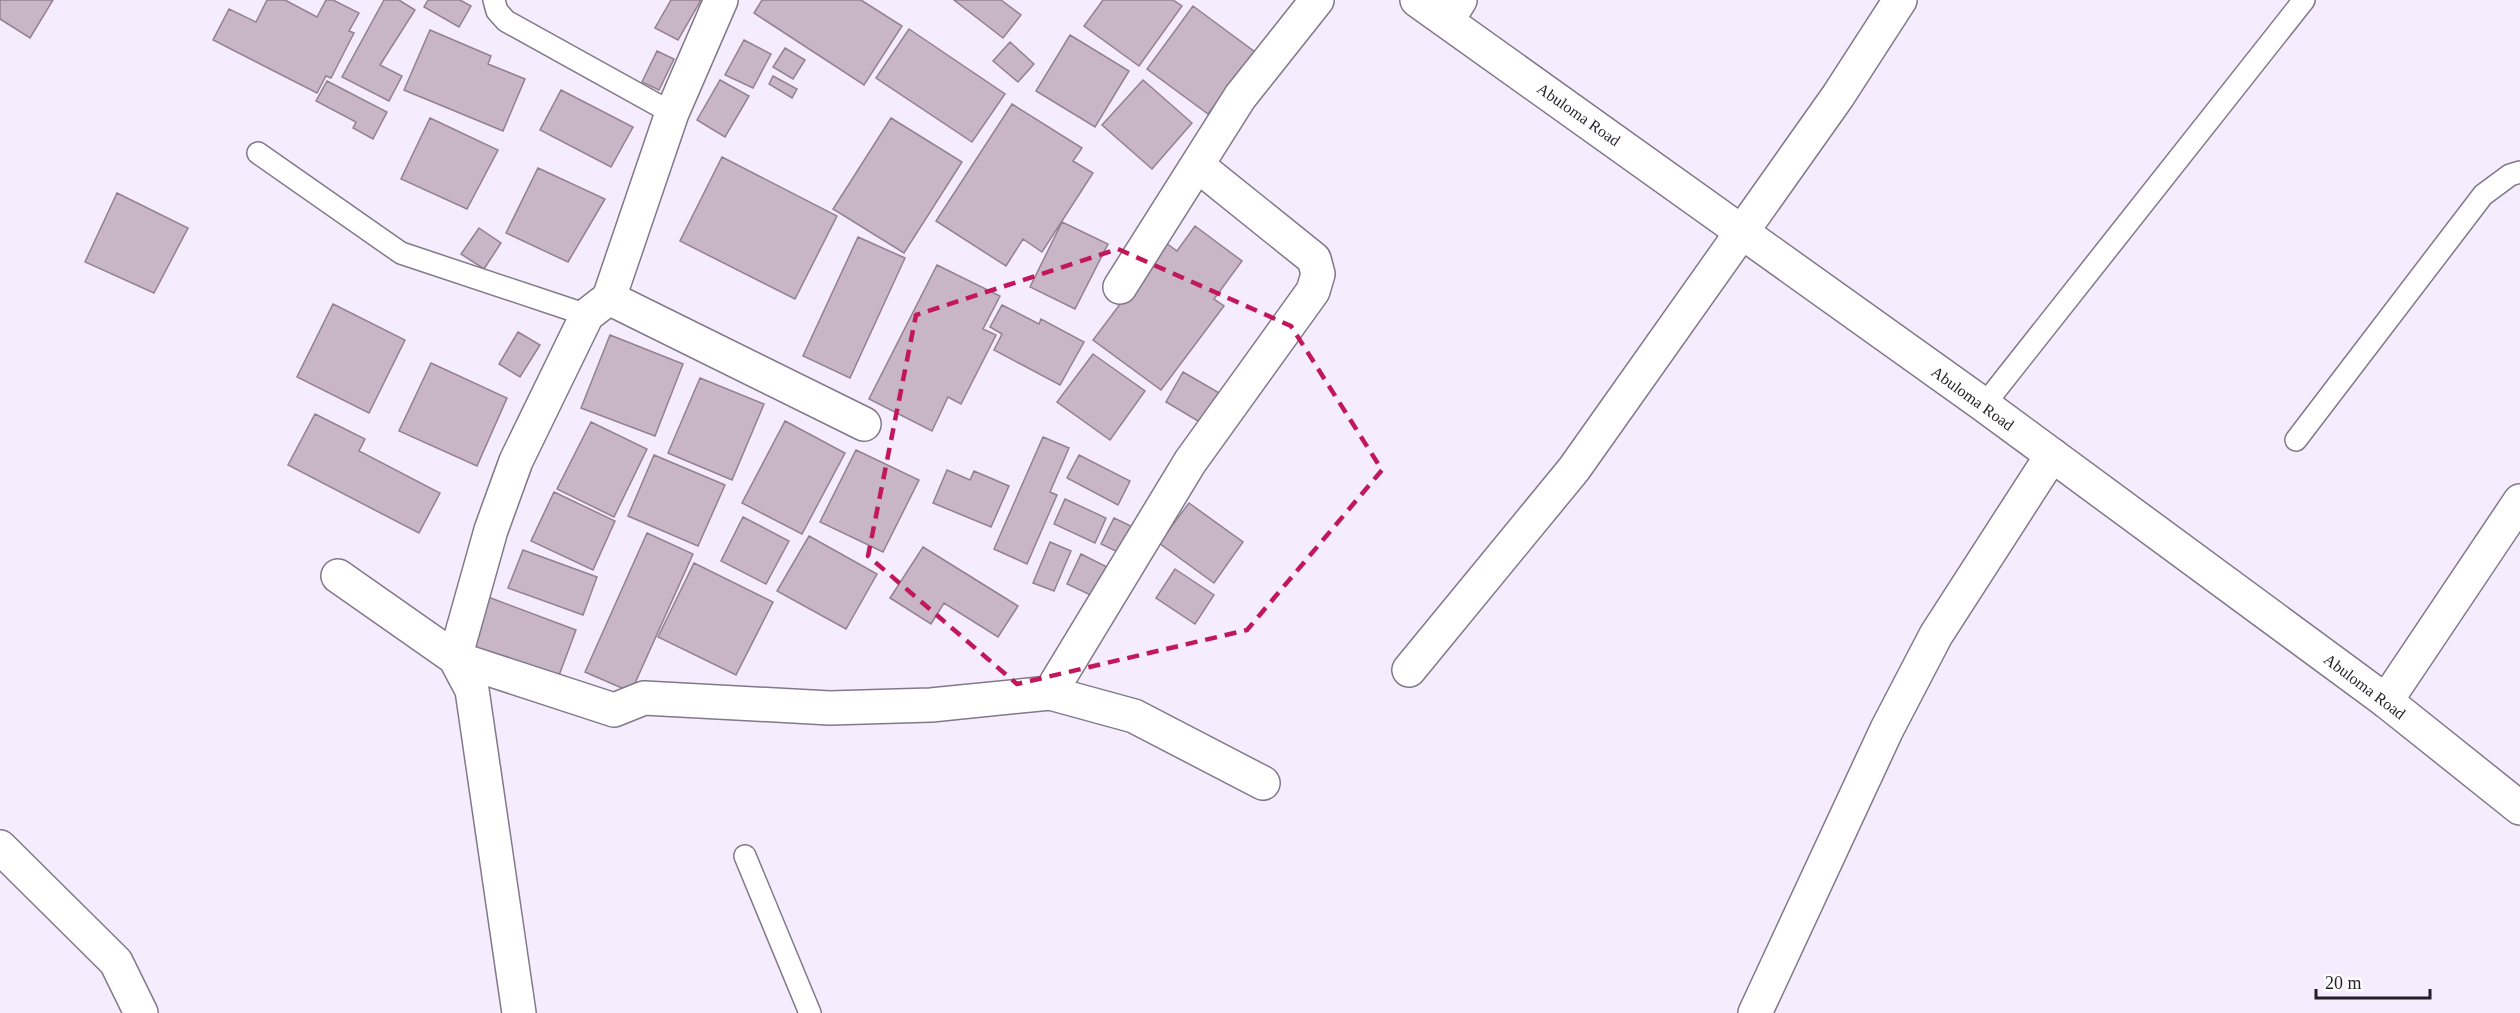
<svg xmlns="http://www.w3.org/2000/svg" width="2520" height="1013" viewBox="0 0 2520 1013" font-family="'Times New Roman',serif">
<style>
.building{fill:#c8b5c5;stroke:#938190;stroke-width:1.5}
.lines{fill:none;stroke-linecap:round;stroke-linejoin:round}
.lane-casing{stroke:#81788a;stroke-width:24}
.street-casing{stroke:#81788a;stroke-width:36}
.secondary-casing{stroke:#81788a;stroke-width:36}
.lane{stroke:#fff;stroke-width:21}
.street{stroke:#fff;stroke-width:33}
.secondary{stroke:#fff;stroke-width:33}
.marked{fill:none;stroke:#c2185b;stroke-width:4.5;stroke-dasharray:12 8;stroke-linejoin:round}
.labels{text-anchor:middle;stroke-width:4.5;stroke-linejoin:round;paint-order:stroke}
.street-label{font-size:16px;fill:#231f27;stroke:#fff}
</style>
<rect width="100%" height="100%" fill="#f5ecfd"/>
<!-- building -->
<path class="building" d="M0,0H53L30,38L0,19Z
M267,0H285L317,17L326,0H333L359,13L349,31L354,33L331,78L326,76L317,93L213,40L229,9L256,22Z
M384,0H399L415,10L380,65L402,76L389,101L342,77Z
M428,0H460L471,6L459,27L424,7Z
M671,0H701L678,40L655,28Z
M762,0H861L902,26L864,85L754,13Z
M954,0H1001L1021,15L1003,38Z
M1103,0H1173L1182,6L1139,66L1084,26Z
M1193,6L1255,52L1208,114L1147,69Z
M909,29L1005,94L972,142L876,78Z
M430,30L491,56L488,64L525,79L503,131L404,90Z
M1070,35L1129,71L1095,127L1036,91Z
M744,40L771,54L753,88L725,75Z
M1010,42L1034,64L1018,82L993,61Z
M785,48L805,60L793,79L773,67Z
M657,51L674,59L659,90L642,82Z
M773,76L797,89L792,98L769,84Z
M720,80L749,96L725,137L697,120Z
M1143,80L1192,123L1152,169L1102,125Z
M327,81L387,112L373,139L353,128L356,122L316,101Z
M561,90L633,127L611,167L540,130Z
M1012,104L1082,148L1073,161L1093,173L1042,252L1023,239L1006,266L936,221Z
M430,118L498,150L467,209L401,179Z
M891,118L962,162L904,253L833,209Z
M722,157L837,216L795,299L680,241Z
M538,168L605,199L568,262L506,233Z
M117,193L188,228L154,293L85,262Z
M1062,222L1108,244L1075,309L1030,287Z
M1195,226L1242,261L1214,299L1224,306L1161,390L1093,340L1166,243L1177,251Z
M479,228L501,243L484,269L461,254Z
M858,237L905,258L850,378L803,356Z
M937,265L1000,296L983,329L996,335L961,404L948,397L932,431L869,399Z
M333,304L405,340L369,413L297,377Z
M1002,305L1039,324L1041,319L1084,342L1060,385L994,350L1002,334L990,327Z
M518,332L540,345L520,377L499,364Z
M610,335L683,364L655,436L581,408Z
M1093,354L1145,391L1110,440L1057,402Z
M431,363L507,398L477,466L399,431Z
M1183,372L1221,394L1203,424L1166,402Z
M700,378L764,404L732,480L668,453Z
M315,414L365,439L359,451L440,493L419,533L288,465Z
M785,421L845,453L802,534L742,503Z
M591,422L647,449L614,517L557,489Z
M1043,437L1069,448L1050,492L1057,495L1027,564L994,549Z
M856,450L919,480L883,552L820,522Z
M654,455L725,485L698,546L628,516Z
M1079,455L1130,481L1118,505L1067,478Z
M947,470L970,480L974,471L1009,486L991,527L933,503Z
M554,492L615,521L593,570L531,541Z
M1065,499L1106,518L1095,543L1054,524Z
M1189,503L1243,542L1214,583L1159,543Z
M743,517L789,541L766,584L721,561Z
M1114,518L1135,528L1122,554L1101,544Z
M647,533L693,554L631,692L585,672Z
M809,536L877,574L846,629L777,591Z
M1050,542L1071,551L1054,591L1033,583Z
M923,547L1018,606L998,637L944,603L931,624L890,598Z
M523,550L597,577L583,615L508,588Z
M1081,554L1111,569L1097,598L1067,584Z
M694,563L773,602L736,675L658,637Z
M1175,569L1214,595L1195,624L1156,598Z
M488,597L576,630L558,678L470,645Z"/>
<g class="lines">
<!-- lane casing -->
<g class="lane-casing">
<path id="lane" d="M494,0L497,11L506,21L672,113
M258,153L401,253L587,315
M1984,405L2304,0
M2296,440L2483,195L2510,175L2520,172
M745,856L810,1013"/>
</g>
<!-- street casing -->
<g class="street-casing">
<path id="street" d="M1447,21L1460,0
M1120,287L1240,97L1317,0
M609,298L864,424
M338,576L455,658L614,710L644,698L830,708L931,705L1050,693L1134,716L1263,783
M1409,670L1574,469L1838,96L1900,0
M1050,693L1190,462L1313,291L1318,274L1314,259L1197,165
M2386,701L2520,501
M0,847L116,962L141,1013
M519,1013L472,690L455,658L491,530L516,461L587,315L609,298L672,113L721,0
M1755,1013L1887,729L1936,635L2052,455"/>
</g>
<!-- secondary casing -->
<g class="secondary-casing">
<path id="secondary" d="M1417,0L1984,405L2386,701L2520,808"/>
</g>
<!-- lane -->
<use href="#lane" class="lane"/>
<!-- street -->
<use href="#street" class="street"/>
<!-- secondary -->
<use href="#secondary" class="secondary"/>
</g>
<!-- marked area -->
<path class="marked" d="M1118,249L1291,326L1382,470L1247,630L1017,684L868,556L916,315Z"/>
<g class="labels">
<!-- street labels -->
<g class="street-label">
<text transform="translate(1579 114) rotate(35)" y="6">Abuloma Road</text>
<text transform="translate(1973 398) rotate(36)" y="6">Abuloma Road</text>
<text transform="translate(2365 686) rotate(37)" y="6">Abuloma Road</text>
</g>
</g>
<!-- scale -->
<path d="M2316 989v9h114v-9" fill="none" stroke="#231f27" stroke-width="3"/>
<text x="2325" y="989" font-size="18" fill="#231f27" stroke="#ffffff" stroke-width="4.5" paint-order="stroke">20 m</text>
</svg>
